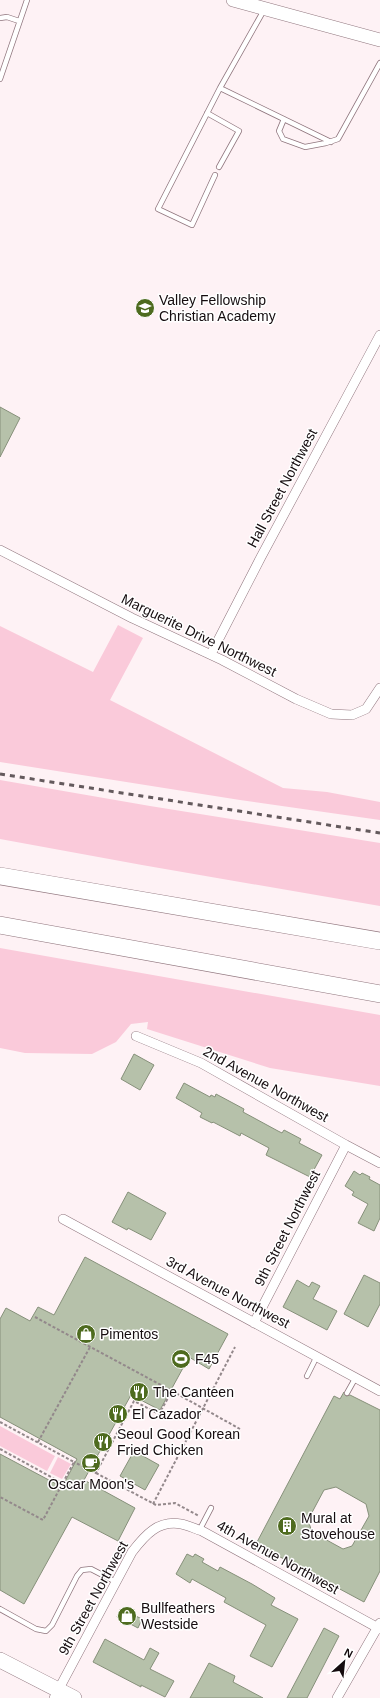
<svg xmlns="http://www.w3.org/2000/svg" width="380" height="1698" viewBox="0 0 380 1698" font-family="Arial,sans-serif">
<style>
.green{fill:#facada}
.building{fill:#b6c1aa;stroke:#86907a;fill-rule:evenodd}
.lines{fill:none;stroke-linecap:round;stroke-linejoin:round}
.lane-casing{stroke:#90767e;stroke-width:6}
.street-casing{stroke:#90767e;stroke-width:10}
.secondary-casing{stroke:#90767e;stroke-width:14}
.primary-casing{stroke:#90767e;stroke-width:16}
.highway-casing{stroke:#90767e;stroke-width:18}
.path{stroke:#93888b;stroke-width:2;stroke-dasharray:3 2;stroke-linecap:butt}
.lane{stroke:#fff;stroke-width:4.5}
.street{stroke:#fff;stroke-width:9}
.secondary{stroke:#fff;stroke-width:13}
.primary{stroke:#fff;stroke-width:15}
.highway{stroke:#fff;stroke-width:17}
.rail{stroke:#645a5d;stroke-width:3;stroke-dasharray:5 5;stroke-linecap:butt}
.labels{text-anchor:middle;stroke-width:3;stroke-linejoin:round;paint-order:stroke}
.poi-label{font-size:14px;fill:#150c0f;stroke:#fff;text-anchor:start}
.street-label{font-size:14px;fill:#150c0f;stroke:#fff}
</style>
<rect width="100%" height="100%" fill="#fef2f5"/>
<!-- green -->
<path class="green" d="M118,625L143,638L110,700L283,788L327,792L380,802V820L240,800L0,762V626L93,672Z
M0,780L150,806L380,843V906L142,865L0,839Z
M0,948L380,1015V1086L270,1068L147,1029L148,1022L131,1024L116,1042L92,1054L25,1053L0,1048Z
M0,1426L55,1456L47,1471L0,1446Z
M58,1457L71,1464L62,1479L50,1473Z"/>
<!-- building -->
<path class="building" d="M0,407L20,418L0,457Z
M134,1054L154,1065L140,1090L121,1079Z
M184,1083L210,1097L211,1095L215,1097L216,1094L244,1109L243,1112L278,1131L282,1133L284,1130L301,1139L299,1143L322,1155L310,1177L266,1155L269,1148L241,1133L240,1136L213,1122L212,1123L200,1117L202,1113L176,1098Z
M354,1171L360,1175L362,1173L370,1177L369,1179L380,1185V1218L374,1231L358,1223L368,1204L352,1195L354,1192L345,1186Z
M128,1192L166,1213L151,1240L128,1228L127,1230L112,1222Z
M85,1257L228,1334L209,1369L189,1357L160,1410L131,1395L84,1480L135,1508L118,1541L72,1517L24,1604L0,1590V1454L62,1487L77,1459L0,1417V1319L6,1308L30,1321L38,1307L54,1315Z
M364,1275L380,1283V1304L368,1327L344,1314Z
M297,1280L309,1287L312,1282L320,1286L313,1299L337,1311L327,1330L283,1307Z
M344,1392L346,1396L350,1395L380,1410V1571L364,1602L256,1544L334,1396L340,1399ZM336,1487L366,1504L369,1516L352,1546L343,1549L312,1532L308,1520L324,1490Z
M134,1451L159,1465L145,1490L120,1476Z
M187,1554L193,1557L195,1554L204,1559L202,1562L218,1571L220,1567L252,1584L275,1598L271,1605L298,1619L272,1667L250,1656L266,1625L224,1602L226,1598L192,1579L190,1583L176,1574Z
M121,1609L142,1619L138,1628L117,1617Z
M324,1628L339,1636L307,1698H287Z
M105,1639L144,1660L150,1648L159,1653L150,1669L174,1681L165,1697L141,1685V1687L93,1662Z
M209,1663L235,1676L233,1682L263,1698H190Z"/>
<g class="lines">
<!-- lane casing -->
<g class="lane-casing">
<path id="lane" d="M0,18L7,17L19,21
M0,79L27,0
M220,88L331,142
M207,113L239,131L219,167
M284,119L279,131L283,139L305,147L326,143L338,139L380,63
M215,175L192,225L158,209L220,88L264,10
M307,1376L317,1356
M347,1393L356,1377
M199,1531L211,1508
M0,1609L36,1629L46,1631L52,1625L77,1576L82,1570L91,1569L116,1582"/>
</g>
<!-- street casing -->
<g class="street-casing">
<path id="street" d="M0,550L132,618L222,660L296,699L331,714L352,715L366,709L380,688
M211,654L261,557L380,335
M136,1036L201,1063L346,1145L380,1163
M63,1219L380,1391
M254,1323L346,1145
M54,1698L132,1552C145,1535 158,1520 181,1524C188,1525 195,1529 202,1531L380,1629
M337,1698L380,1623"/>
</g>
<!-- secondary casing -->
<g class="secondary-casing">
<path id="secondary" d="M233,0L380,40"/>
</g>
<!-- primary casing -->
<g class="primary-casing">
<path id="primary" d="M0,1660L74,1698"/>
</g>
<!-- highway casing -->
<g class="highway-casing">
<path id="highway" d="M0,876L380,941
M0,925L380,994"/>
</g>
<!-- path -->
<path class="path" d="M35,1317L172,1391L159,1414L134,1401L96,1473L74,1462
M172,1391L240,1429
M0,1422L74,1462L43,1520L0,1497
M38,1442L90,1347
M0,1449L62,1483
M96,1473L156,1505L175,1503L199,1516
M153,1504L235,1347"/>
<!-- lane -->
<use href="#lane" class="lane"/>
<!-- street -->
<use href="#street" class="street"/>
<!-- secondary -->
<use href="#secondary" class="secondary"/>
<!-- primary -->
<use href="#primary" class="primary"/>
<!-- highway -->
<use href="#highway" class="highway"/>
<!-- rail -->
<path class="rail" d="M0,774L380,833"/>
</g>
<!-- icons -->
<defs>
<g id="school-disc" transform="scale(1)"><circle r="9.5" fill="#4e6b1f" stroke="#fff"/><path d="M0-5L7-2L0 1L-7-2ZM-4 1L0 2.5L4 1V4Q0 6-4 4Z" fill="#fff"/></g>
<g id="shop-disc" transform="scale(1)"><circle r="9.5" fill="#4e6b1f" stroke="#fff"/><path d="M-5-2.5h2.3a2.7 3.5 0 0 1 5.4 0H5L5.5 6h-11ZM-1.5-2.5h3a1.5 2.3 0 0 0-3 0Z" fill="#fff"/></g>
<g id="stadium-disc" transform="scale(1)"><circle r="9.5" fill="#4e6b1f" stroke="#fff"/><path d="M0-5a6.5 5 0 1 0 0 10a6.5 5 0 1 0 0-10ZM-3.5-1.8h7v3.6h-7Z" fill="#fff"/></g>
<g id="restaurant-disc" transform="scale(1)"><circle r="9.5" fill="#4e6b1f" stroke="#fff"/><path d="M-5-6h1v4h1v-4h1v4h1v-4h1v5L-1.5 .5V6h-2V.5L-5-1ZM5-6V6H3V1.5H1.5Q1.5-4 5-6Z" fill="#fff"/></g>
<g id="cafe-disc" transform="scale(1)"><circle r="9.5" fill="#4e6b1f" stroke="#fff"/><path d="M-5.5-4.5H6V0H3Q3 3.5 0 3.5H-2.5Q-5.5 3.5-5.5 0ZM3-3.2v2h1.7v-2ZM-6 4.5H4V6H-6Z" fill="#fff"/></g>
<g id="building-disc" transform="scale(1)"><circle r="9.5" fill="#4e6b1f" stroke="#fff"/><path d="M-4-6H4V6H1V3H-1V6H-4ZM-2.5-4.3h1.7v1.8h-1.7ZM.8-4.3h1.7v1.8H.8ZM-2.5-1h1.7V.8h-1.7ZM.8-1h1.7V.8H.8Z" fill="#fff"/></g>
</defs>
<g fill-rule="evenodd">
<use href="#school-disc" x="145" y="308"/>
<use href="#shop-disc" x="86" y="1334"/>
<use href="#stadium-disc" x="181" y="1359"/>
<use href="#restaurant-disc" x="139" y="1392"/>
<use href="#restaurant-disc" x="118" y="1414"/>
<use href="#restaurant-disc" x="103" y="1442"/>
<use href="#cafe-disc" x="91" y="1463"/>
<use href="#building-disc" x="287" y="1526"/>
<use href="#shop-disc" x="127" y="1616"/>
</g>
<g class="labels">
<!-- poi labels -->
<g class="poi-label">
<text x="159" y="305">Valley Fellowship<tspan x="159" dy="16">Christian Academy</tspan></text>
<text x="100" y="1339">Pimentos</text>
<text x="195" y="1364">F45</text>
<text x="153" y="1397">The Canteen</text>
<text x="132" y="1419">El Cazador</text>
<text x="117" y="1439">Seoul Good Korean<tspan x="117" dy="16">Fried Chicken</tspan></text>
<text x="91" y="1489" text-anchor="middle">Oscar Moon's</text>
<text x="301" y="1523">Mural at<tspan x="301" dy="16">Stovehouse</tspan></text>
<text x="141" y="1613">Bullfeathers<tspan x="141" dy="16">Westside</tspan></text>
</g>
<!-- street labels -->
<g class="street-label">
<text transform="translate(282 488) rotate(-62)" y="5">Hall Street Northwest</text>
<text transform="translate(199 635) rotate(26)" y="5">Marguerite Drive Northwest</text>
<text transform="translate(266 1084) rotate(29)" y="5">2nd Avenue Northwest</text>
<text transform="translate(287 1228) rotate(-63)" y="5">9th Street Northwest</text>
<text transform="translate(228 1292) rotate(28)" y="5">3rd Avenue Northwest</text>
<text transform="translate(278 1557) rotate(29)" y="5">4th Avenue Northwest</text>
<text transform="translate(93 1598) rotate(-61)" y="5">9th Street Northwest</text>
</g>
</g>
<!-- north arrow -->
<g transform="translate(344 1662) rotate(27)" stroke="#ffffff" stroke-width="3" paint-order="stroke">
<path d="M0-3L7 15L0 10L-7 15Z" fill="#150c0f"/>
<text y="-6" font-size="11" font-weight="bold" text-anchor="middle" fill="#150c0f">N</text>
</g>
</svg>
